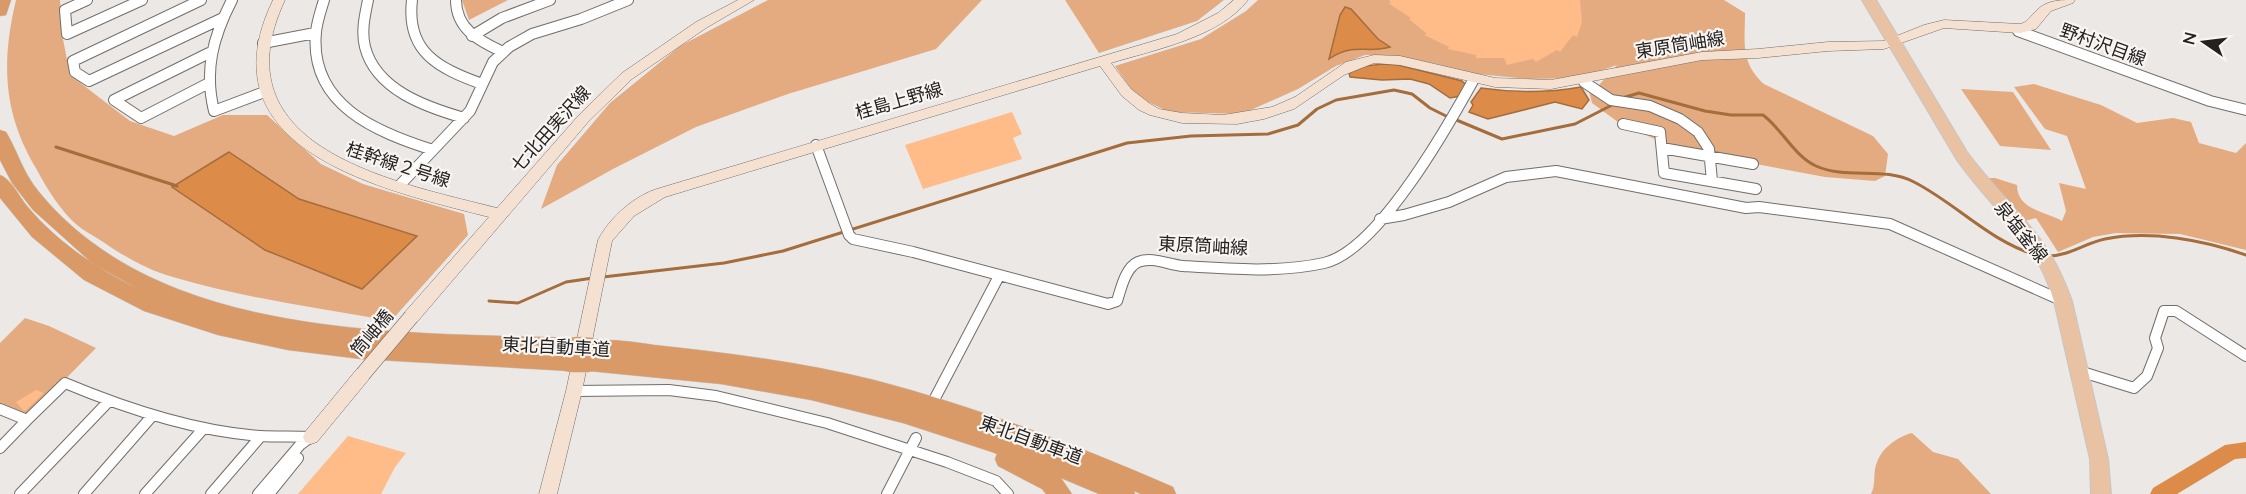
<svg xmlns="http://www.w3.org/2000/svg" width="2246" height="494" viewBox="0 0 2246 494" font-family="Lato,'Noto Sans JP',sans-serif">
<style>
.green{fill:#e4ab80}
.water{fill:#dc8c48;stroke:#a56c3c;stroke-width:1.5}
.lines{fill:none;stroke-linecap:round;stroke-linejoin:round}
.stream{stroke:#a56c3c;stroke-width:3}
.river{fill:#dc8c48;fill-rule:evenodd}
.building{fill:#fb8}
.street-casing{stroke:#716d6a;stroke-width:12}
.secondary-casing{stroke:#716d6a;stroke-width:1}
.primary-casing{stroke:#c6c6c5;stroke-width:2}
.highway-casing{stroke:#c6c6c5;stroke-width:1}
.street{stroke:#fff;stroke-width:10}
.secondary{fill:#f4e1d1;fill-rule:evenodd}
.primary{fill:#e9c2a4;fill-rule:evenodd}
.highway{fill:#da9a67;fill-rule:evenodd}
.secondary-bridge-casing{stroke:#716d6a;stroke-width:16;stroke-linecap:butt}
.highway-bridge-casing{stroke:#c6c6c5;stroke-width:21;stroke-linecap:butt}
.secondary-bridge{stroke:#f4e1d1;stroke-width:15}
.highway-bridge{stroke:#da9a67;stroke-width:20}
.labels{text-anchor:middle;stroke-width:4.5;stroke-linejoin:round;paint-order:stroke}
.street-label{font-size:18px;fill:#242221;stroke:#f9f5f2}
</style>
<rect width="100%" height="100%" fill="#ece8e5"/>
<!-- green -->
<path class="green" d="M16,0H60L62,34L70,75L130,121L174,136L223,115H267L321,164L363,184L464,214L468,235L391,321C319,308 243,298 173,277C147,270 122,255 100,240C93,235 84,231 77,225C61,211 47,189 37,170C3,114 1,63 16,0Z
M462,0H508L469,20Z
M768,0H982L936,49L788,94L696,127L613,169L541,209L557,165L610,103L680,46Z
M1065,0H1224L1197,21L1099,53Z
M1258,0H1724L1745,13C1745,43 1740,62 1764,84L1873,136L1888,154L1885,176L1875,181L1825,177L1681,150L1622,125L1592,103L1589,91L1599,85L1617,65L1580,78L1529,79L1467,73L1437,64L1390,55H1365L1336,66L1298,89L1242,114L1169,112L1136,96L1115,66L1201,39L1246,11Z
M2034,84L2101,105L2137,123L2173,118L2191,122L2199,143L2236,153L2246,143V250L2180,234L2116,233L2093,237L2058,252L2036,218L2021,222L1983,178H1995L2017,185C2017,210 2045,211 2062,221L2066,211L2059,183L2086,189L2067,136L2045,129L2014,87Z
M1961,89L2013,92L2051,150L2000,146Z
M25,318L49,326L96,348L30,415H22L0,404V343Z
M1912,433L1933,452L1958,459L1991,494H1871C1876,485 1873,474 1876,465C1881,448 1897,437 1912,433Z"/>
<!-- water -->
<path class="water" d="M1345,7L1351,9L1378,39L1390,47C1368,54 1353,42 1329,59L1340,15Z
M1383,64L1398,65L1462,81L1466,85L1460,96L1450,98L1429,84L1410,79L1382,80L1350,77L1349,73L1366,66Z
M1581,87L1589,100L1582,109L1555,102L1488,119L1469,112L1473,105L1471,102L1481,88C1515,93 1547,93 1581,87Z
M229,152L299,199L417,236L362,289L265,250L172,187Z"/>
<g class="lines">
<!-- stream -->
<path class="stream" d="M1622,98L1639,93L1705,111L1731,115H1763C1782,129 1794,156 1816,166C1847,180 1883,166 1914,182C1957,204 1989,241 2036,255
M1454,119L1502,139L1575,124L1614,104
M56,147L177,186
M2048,256C2069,256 2085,243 2105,239C2150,230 2203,240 2246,255
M603,277L724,263L783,251L1127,143L1191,136L1268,134L1298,125L1317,109L1336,100L1394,90L1412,94L1430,108L1448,117
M489,301L518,303L566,282L593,278"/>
<!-- river -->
<path class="river" d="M2246,442V458L2235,459L2177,494H2150L2153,488L2225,445Z"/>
</g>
<!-- building -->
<path class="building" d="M1389,0H1580L1582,22L1577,37L1573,35L1560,52L1557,50L1536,62L1533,59L1507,65L1504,58H1476V55L1448,49L1449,47L1424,35L1427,34L1409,19L1411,18L1388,3H1391Z
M1012,112L1022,134L1013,138L1022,159L923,189L905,145Z
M36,390L44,393L25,411L23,410L16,402Z
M348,436L406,453L395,467L381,494H298Z"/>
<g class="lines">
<!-- street casing -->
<g class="street-casing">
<path id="street" d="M87,0L65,10L67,34L142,0
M201,0L73,61L75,72L89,81L223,18
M232,0C213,37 204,70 214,111L267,91
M324,0C321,10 317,21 316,32C309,105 376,132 433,150
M368,0C365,15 361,31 365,47C376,90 426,107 464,118
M412,0C406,52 438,68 482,84
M456,0C456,29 479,41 503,52
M2018,31L2210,101L2246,110
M472,36L502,18L550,0
M263,43L315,33
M1584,82L1611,100L1650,106L1680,119L1698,132L1709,149L1712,181
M207,84L141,118L114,100L209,53
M1623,124L1660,132L1664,173L1756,189
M816,145L849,235L853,239L913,252L1108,304L1117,301C1121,289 1125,268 1138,262C1152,256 1169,265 1183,266C1228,269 1280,273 1324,263C1378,251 1448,126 1474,79
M1662,148L1753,164
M399,186L470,111L493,62L509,47L532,34L581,19L628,0
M1380,219L1404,215L1449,202L1506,177L1556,171L1746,208L1759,207L1890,224L2063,301
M2079,371L2134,388L2147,376L2158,348L2155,338L2164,311H2176L2246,356
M574,391L669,390L716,396L827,423L947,462L996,481L1008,494
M934,400L999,276
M0,409L27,420L65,383C127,409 193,431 260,436C277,437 294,436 311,437
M0,448L27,420
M20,494L108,402
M84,494L153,415
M145,494L204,428
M211,494L261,436
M258,494L300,445L311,437
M269,494L298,458
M887,494L916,438"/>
</g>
<!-- secondary casing -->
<g class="secondary-casing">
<path id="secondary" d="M273,0H285C215,148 394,182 497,208L579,115L622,73L696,22L738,0H754L706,28L632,79L589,121L417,322L411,323L405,322L403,317L405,312L489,217C384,190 200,151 273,0Z
M1234,0H1248C1220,37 1154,50 1111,63L1131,89L1149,103L1159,109L1182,113L1223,115L1272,107L1295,97L1346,62L1374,55L1400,56L1495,78L1551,80L1702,52L1758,49L1828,42L1884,41L1924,25L1944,20L2020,24C2028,22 2029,18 2035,12C2046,0 2059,0 2075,0L2073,3L2051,11L2036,29L2020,33L1944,28L1884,49L1828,51L1758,58L1702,60L1551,89L1495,87L1400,65L1374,63L1344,75L1294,109L1264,119L1237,124L1182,123L1150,115L1139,110L1122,96L1100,66L665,197L634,216L612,241L582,391L557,494H539L566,391L598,240C610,217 635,195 660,188L1177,34L1218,13Z
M363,367L369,369L371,374L369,379L317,442L311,444L305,442L303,437L305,432L357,369Z"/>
</g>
<!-- primary casing -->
<g class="primary-casing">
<path id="primary" d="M1862,0H1876L1967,152C1991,185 2022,213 2045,246C2057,263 2065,282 2072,301L2108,459L2111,494H2091L2090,459L2054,301C2049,285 2043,269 2033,254C2010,221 1980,193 1957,160Z"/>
</g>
<!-- highway casing -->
<g class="highway-casing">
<path id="highway" d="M0,0H11L6,15L0,16Z
M0,130L6,132C19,154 22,171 39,192C161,341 400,332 575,338L582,341L584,345C593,335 640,343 654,345C728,353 802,362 874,380C977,407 1076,445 1173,487L1176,494H1141L1134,491L1135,494H1099L1061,478L1072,494H1046L1042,489L998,466L995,459L997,454L992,452L903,423L811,400L721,384L589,371L582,368L579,363L576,368L569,371L361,359L288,350L218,335L144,311L84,280L32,237L0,198V175C11,179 19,196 27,206C57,242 96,268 138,289L92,263L33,210L12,183L0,160ZM584,350L586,354L582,356L579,361L575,355Z"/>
</g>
<!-- street -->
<use href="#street" class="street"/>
<!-- secondary -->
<use href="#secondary" class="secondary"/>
<!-- primary -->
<use href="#primary" class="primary"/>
<!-- highway -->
<use href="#highway" class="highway"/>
<!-- secondary-bridge casing -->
<g class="secondary-bridge-casing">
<path id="secondary-bridge" d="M363,374L411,317"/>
</g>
<!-- highway-bridge casing -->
<g class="highway-bridge-casing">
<path id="highway-bridge" d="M575,347L593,348
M569,362H589"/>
</g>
<!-- secondary-bridge -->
<use href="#secondary-bridge" class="secondary-bridge"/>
<!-- highway-bridge -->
<use href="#highway-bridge" class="highway-bridge"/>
</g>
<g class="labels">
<!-- street labels -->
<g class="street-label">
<text transform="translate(1680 45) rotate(-9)" y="6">東原筒岫線</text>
<text transform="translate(2103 45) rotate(20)" y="6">野村沢目線</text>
<text transform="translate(899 101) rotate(-16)" y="6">桂島上野線</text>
<text transform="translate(551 129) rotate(-48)" y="6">七北田実沢線</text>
<text transform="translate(398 165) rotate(18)" y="6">桂幹線２号線</text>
<text transform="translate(2021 232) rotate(51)" y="6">泉塩釜線</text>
<text transform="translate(1203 246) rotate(3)" y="6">東原筒岫線</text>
<text transform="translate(372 333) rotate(-50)" y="6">筒岫橋</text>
<text transform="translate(556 347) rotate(3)" y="6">東北自動車道</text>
<text transform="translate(1031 440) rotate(20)" y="6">東北自動車道</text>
</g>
</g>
<!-- north arrow -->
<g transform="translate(2204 42) rotate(284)" stroke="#f9f5f2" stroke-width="4.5" paint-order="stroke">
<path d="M0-4.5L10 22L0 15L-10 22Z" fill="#242221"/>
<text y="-9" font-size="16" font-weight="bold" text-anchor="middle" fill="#242221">N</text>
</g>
</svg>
